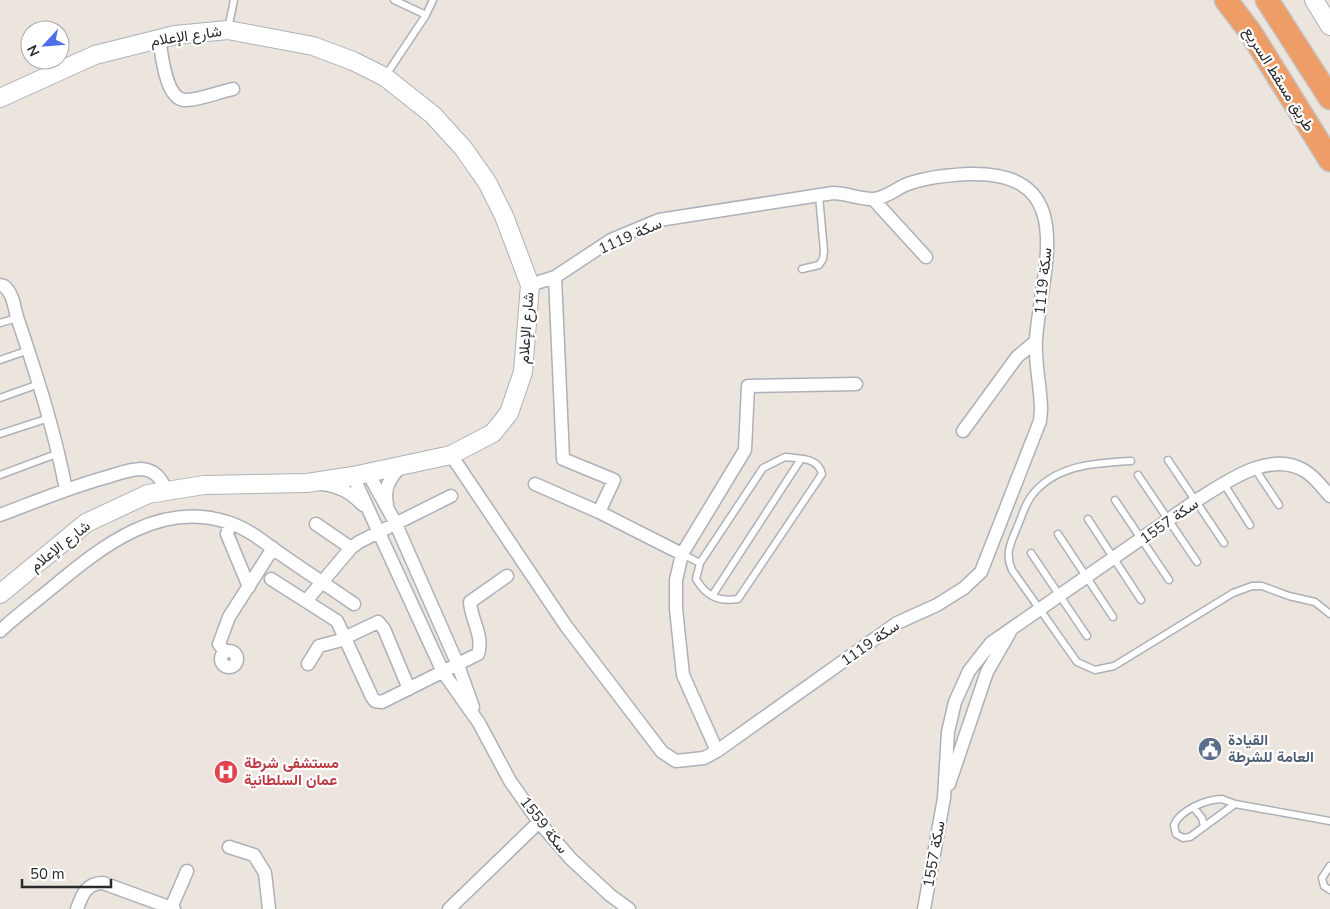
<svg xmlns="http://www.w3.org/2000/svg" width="1330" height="909" viewBox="0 0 1330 909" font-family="'Nunito Sans',Vazirmatn,sans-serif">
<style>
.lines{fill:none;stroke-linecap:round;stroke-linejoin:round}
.lane-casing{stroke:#aeb0b9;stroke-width:9}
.street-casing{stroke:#aeb0b9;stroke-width:15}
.secondary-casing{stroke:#aeb0b9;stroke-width:20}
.highway-casing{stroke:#c3c3c3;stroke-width:25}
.lane{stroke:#fff;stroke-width:6}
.street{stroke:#fff;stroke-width:12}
.secondary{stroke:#fff;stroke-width:18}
.highway{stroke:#ee9d66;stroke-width:22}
.labels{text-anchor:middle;stroke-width:4.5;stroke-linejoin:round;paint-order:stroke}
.street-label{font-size:15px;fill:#2a2a2a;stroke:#fff}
.service-label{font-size:15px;font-weight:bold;fill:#4e5e75;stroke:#fff;text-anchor:start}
.health-label{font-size:15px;font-weight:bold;fill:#be3a42;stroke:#fff;text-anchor:start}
</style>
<rect width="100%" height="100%" fill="#ebe5de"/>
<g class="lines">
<!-- lane casing -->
<g class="lane-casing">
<path id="lane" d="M394,0L426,15
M228,29L234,0
M386,75L426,15L433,0
M802,269L819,265L823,259L824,251L819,196
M0,323L17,318
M0,360L29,350
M0,398L39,384
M0,434L49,418
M785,457C800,459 818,457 822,474L738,599C718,602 706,596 696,579L700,563L763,468Z
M1168,460L1224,543
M1131,461C1094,463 1053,465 1030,498C1024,507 1021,519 1016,530C1010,544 1005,555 1012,570L1077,662L1095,670L1114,666L1233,593L1252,586H1262L1289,596L1315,602L1330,614
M1255,469L1279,505
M0,475L59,453
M1138,475L1197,562
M1224,484L1250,525
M1115,500L1169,580
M1088,519L1141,600
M1058,534L1113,617
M1031,553L1087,636
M682,554L700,563
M712,596L801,459
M1222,799L1235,804L1190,837L1183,838L1176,834L1174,825C1180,810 1207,799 1222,799Z
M1235,804L1330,821
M1194,808L1202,818L1204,826
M1330,866L1322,878L1324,886L1330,890"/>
</g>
<!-- street casing -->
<g class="street-casing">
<path id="street" d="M159,38C162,54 165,102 187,100C202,99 219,92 233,89
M873,199L926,257
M555,277L563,459L614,480L599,512L682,554L676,580V609L683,675L717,751
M0,285L4,286C14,294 14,309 18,320C37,376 55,432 66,490
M963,431L1017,357L1036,341
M451,455L566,626L662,752L676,761L704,758L717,751L897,623L937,605L964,588L981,572L1040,421L1041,410C1041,387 1034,361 1036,338C1042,268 1080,171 969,174C948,175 925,177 905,185C895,190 885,198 874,199C861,200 847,193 833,193L659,220L611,240L555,277L530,285
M368,473L395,522L458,665L473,707
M353,476L443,672L479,723L510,781L539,822L571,859L610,895L629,909
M322,484C340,486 351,493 363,505
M535,484L599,512
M387,504C383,487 391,477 402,465
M0,515C35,502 70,487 107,477C117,474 130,469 141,469C155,470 161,478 166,490
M230,523L227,534L249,587
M316,524L351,548
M682,554L745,450L748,386L856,384
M271,579L337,621L372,697L375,701L382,702L478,654C484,636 471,620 470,602L507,576
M306,601L351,548L359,542L451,496
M0,631C16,616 35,602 53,587C102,546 161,499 230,523C251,530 267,545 285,557C308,573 331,588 354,604
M221 659a8 8 0 1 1 16 0a8 8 0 1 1-16 0Z
M225,652L219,644L229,617L273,548
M308,664L319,646L338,641L378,622L384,629L409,689
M949,784L987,672L1010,632
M229,847L254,855L265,873L269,909
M171,908L187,871
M77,909C82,895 86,883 103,883L174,909
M449,909L539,822
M924,909L944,798L948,732L955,702L969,671L991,643L1194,502C1225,483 1269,449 1305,471C1315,477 1322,487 1330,496"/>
</g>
<!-- secondary casing -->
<g class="secondary-casing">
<path id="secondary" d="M1314,0L1330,26
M0,98L95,55L175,35L228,30L313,46L353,61L385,77L433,115L463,148L487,182L504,216L530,285L523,372L509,413L493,433L451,455L353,476L307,483L204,485L148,494L86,523L0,594"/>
</g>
<!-- highway casing -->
<g class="highway-casing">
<path id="highway" d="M1226,0L1251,33L1330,160
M1267,0L1330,98"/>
</g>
<!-- lane -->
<use href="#lane" class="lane"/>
<!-- street -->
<use href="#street" class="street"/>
<!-- secondary -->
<use href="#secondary" class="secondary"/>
<!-- highway -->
<use href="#highway" class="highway"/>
</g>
<!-- icons -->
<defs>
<g id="civic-disc" transform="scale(1.25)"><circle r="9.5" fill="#5c6f8a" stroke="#fff"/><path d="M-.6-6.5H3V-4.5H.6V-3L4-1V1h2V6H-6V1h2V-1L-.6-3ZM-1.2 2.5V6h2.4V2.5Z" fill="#fff"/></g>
<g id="hospital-disc" transform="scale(1.25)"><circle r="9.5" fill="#e0444e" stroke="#fff"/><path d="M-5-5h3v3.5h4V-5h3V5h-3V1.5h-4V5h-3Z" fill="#fff"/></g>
</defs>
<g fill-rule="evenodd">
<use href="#civic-disc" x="1210" y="749"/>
<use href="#hospital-disc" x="226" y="772"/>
</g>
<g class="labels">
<!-- street labels -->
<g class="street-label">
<text transform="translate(186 36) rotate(-8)" y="5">شارع الإعلام</text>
<text transform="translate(1279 79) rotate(58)" y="5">طريق مسقط السريع</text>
<text transform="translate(630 236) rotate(-24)" y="5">سكة 1119</text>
<text transform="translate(1043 281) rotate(-84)" y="5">سكة 1119</text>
<text transform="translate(526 328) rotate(-86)" y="5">شارع الإعلام</text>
<text transform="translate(1169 521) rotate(-35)" y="5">سكة 1557</text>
<text transform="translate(60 546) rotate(-38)" y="5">شارع الإعلام</text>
<text transform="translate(870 643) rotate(-35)" y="5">سكة 1119</text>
<text transform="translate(544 825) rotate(52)" y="5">سكة 1559</text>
<text transform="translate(934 854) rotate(-80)" y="5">سكة 1557</text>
</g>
<!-- service labels -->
<g class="service-label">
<text x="1228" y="745">القيادة<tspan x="1228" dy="17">العامة للشرطة</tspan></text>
</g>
<!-- health labels -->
<g class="health-label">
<text x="244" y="768">مستشفى شرطة<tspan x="244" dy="17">عمان السلطانية</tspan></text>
</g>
</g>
<!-- north arrow -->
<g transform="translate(45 45) rotate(244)"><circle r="24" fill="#ffffff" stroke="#aaaaaa"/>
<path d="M0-4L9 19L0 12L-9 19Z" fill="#4e6ee8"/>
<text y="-8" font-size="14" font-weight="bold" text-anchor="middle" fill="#2a2a2a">N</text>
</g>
<!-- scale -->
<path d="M22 879v8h89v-8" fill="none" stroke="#2a2a2a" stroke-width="2.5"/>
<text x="30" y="879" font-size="15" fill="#2a2a2a" stroke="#ffffff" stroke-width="4" paint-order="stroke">50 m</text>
</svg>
